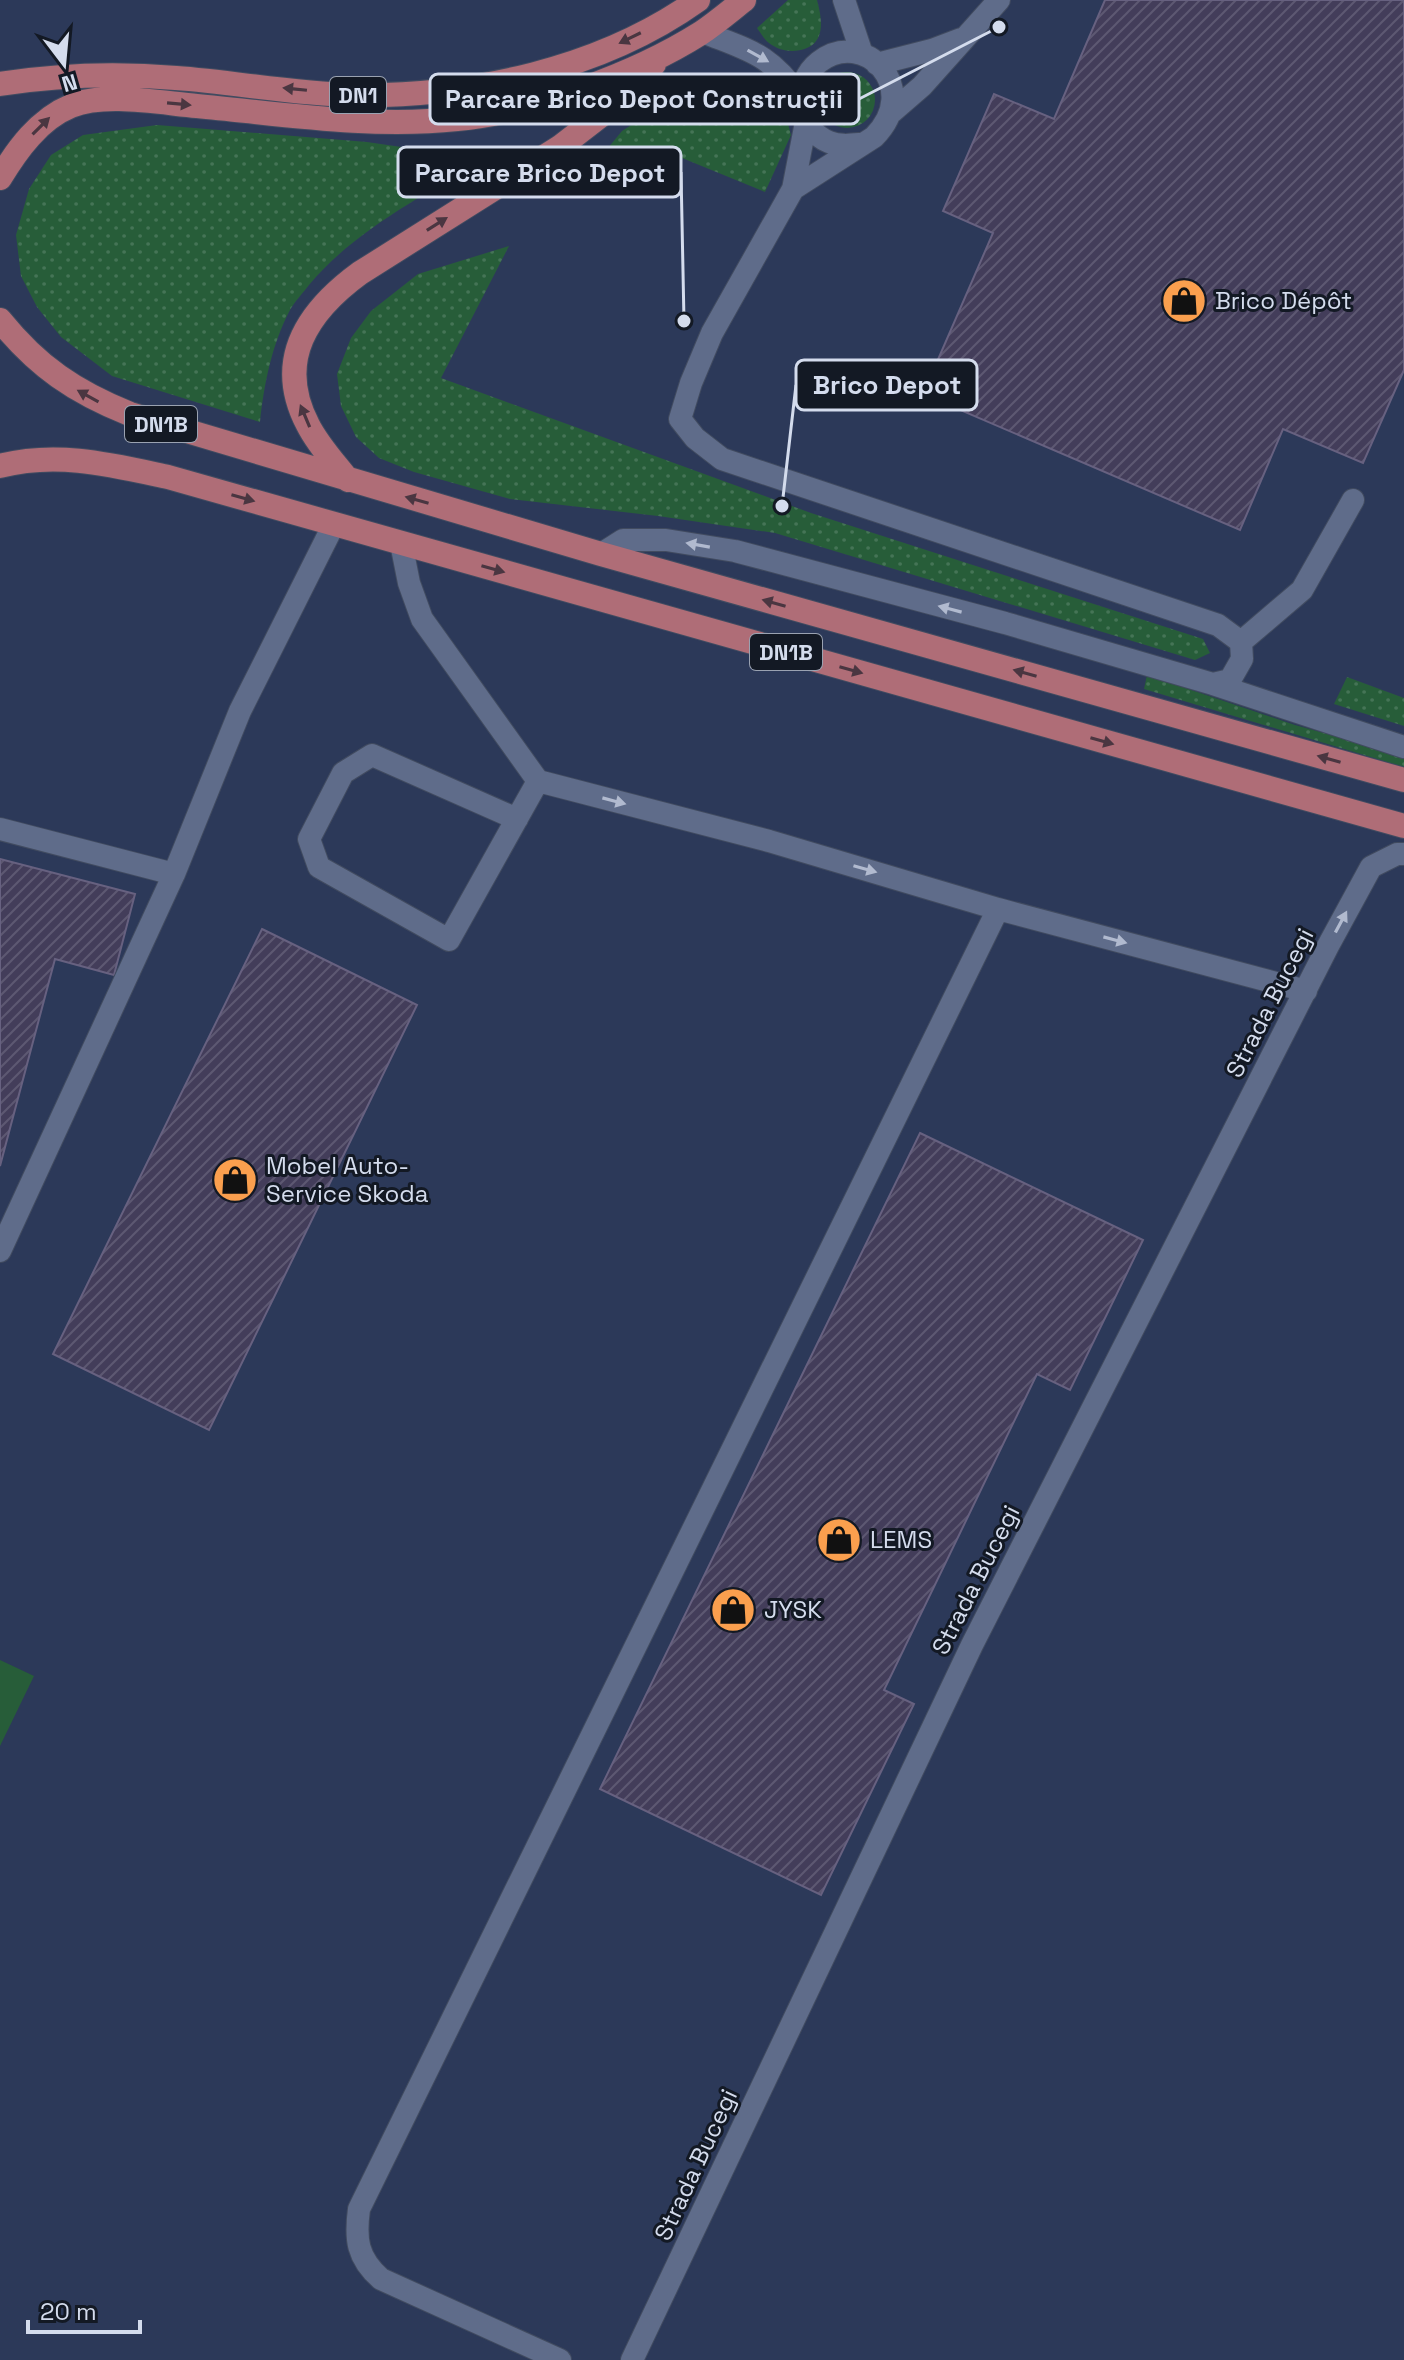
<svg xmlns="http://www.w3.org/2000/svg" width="1404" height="2360" viewBox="0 0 1404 2360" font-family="'Space Grotesk',sans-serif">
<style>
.built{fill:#2c3959}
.grass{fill:url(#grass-dots)}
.park{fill:#275d39}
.building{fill:url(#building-hatch);stroke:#676180;stroke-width:2}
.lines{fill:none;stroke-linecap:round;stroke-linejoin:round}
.lane-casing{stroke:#414b60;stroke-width:24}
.primary-casing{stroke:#414b60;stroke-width:26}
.lane{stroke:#5f6c8a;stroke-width:22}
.primary{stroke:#af6d77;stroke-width:24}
.oneway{fill:#4a3641}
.oneway2{fill:#b1bacf}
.labels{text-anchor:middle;stroke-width:6;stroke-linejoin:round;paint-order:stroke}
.shield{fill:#131924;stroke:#9aa2b1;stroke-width:2}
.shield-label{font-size:22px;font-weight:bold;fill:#d4dced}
.poi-label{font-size:24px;fill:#d4dced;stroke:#131924;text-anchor:start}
.street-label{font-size:24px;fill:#d4dced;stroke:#131924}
.leader{fill:none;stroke:#d4dced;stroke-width:3}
.callout-dot{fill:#d4dced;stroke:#131924;stroke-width:3}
.callout{fill:#131924;stroke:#d4dced;stroke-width:3}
.callout-label{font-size:26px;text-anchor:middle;font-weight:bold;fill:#d4dced}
</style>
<defs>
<pattern id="grass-dots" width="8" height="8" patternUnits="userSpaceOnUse" patternTransform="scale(2)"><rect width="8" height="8" fill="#275d39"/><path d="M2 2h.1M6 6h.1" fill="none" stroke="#457456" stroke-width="1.8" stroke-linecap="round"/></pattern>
<pattern id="building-hatch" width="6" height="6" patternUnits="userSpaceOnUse" patternTransform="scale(2)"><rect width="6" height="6" fill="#433d5a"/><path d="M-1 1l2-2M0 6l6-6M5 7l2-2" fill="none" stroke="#5d5872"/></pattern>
</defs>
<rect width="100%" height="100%" fill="#25304a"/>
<!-- built -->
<path class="built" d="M0,0H1404V2360H0Z"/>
<!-- grass -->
<path class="grass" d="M788,0H817C824,25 825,50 792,51C784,51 775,48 769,43C764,39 760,32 757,28Z
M819 100a28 28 0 1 1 56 0a28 28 0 1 1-56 0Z
M725,76L779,89L791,135L765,192L660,149L635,191L588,172L622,131L692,86Z
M157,125L367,142L484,159C423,196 355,230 309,285C303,293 295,301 290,310C272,344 264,384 260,422L112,376L61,337L37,307L21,276L16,235L29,189L51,155L83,135Z
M509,246L441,378L811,513L1203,639L1210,653L1195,660L775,533L658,516L510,499L414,472L379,458L356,437L341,406L337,374L351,338L371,311L418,274Z
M1147,675L1295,725L1404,755V767L1144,689Z
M1347,677L1404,698V726L1334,704Z"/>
<!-- park -->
<path class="park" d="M0,1660L34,1676L0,1746Z"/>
<!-- building -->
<path class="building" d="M1105,0H1404V370L1363,463L1283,429L1240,530L923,394L993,233L943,211L994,94L1054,119Z
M0,859L135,894L114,975L55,959L0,1166Z
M262,929L417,1005L209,1430L53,1354Z
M920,1133L1143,1240L1070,1390L1037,1374L884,1690L914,1704L821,1895L600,1789Z"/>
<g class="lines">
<!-- lane casing -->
<g class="lane-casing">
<path id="lane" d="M844,0L862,54
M703,32C750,51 769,53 800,97
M877,64L932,50L961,39
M892,112L922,86L999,0
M806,122L793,189L712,333L691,383L680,419L695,438L722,459L1218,625L1241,642L1242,659L1230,680L1213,684
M793,189L874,137C923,88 864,27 819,62C792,83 796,129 829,142C839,146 849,145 860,144
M401,543L409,583L422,619L538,781L449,940L319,867L309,839L343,773L372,755L517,819
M601,554L623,540H666L735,551L1005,623L1213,684L1404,747
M1241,642L1302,590L1353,500
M538,781L769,841L998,909L1306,991
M0,829L174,874
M0,1251L174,874L240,711L334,524
M560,2360L381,2279C357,2258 355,2239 359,2209L998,909
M632,2360L972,1645L1328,946L1371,867L1397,854H1404"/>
</g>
<!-- primary casing -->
<g class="primary-casing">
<path id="primary" d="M0,84C58,75 117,73 176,78C234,82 293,94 352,95C471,97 600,70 698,0
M0,178C17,150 39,119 71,106C104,92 161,103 197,106C283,114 370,128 457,119C533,112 636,74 701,33C716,23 730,11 744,0
M0,320C38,367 75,392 130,414L601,554L1404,780
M0,466C57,451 112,465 168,477L1404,826
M348,480C334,462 318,445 308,425C274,360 308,311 360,273L560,147L613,106L654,64"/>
</g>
<!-- lane -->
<use href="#lane" class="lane"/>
<!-- primary -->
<use href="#primary" class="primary"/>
</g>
<!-- one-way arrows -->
<defs><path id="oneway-solid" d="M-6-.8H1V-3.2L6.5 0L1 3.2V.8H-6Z" transform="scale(2)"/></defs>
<g class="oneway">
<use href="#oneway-solid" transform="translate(630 38) rotate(154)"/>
<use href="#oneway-solid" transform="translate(295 89) rotate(-174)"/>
<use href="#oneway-solid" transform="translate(179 104) rotate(5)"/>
<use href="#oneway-solid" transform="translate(41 126) rotate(-45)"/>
<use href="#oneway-solid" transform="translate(437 224) rotate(-32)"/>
<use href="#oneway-solid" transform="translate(88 396) rotate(-151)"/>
<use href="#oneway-solid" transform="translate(305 416) rotate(-113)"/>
<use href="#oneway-solid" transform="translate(243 498) rotate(16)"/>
<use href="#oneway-solid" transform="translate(417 500) rotate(-164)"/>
<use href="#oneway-solid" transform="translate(493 569) rotate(16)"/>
<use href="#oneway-solid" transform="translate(774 603) rotate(-164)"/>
<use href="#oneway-solid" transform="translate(851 670) rotate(16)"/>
<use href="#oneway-solid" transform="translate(1025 673) rotate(-164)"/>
<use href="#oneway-solid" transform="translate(1102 741) rotate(16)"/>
<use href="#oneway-solid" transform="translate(1329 759) rotate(-164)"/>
</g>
<g class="oneway2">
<use href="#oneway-solid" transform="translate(758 56) rotate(29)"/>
<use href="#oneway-solid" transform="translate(698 545) rotate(-170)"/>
<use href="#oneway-solid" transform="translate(950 609) rotate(-165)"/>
<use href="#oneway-solid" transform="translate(614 801) rotate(15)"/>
<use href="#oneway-solid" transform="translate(865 869) rotate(16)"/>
<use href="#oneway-solid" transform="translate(1341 922) rotate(-62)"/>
<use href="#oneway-solid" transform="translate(1115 940) rotate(15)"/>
</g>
<!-- icons -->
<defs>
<g id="shop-disc" transform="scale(2.3)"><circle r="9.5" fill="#fa9f4e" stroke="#131924"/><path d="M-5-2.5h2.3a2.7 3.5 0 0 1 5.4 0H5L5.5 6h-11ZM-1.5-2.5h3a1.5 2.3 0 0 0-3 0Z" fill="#111"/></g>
</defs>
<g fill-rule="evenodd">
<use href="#shop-disc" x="1184" y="301"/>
<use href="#shop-disc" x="235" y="1180"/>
<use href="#shop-disc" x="839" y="1540"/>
<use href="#shop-disc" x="733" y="1610"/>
</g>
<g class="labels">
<!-- shield labels -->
<g class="shield">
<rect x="330" y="77" width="56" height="36" rx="6"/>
<rect x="125" y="406" width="72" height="36" rx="6"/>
<rect x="750" y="634" width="72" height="36" rx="6"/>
</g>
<g class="shield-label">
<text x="358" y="103">DN1</text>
<text x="161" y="432">DN1B</text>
<text x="786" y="660">DN1B</text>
</g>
<!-- poi labels -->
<g class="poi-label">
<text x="1215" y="309">Brico Dépôt</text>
<text x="266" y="1174">Mobel Auto-<tspan x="266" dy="28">Service Skoda</tspan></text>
<text x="870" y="1548">LEMS</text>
<text x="764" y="1618">JYSK</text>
</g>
<!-- street labels -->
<g class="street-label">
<text transform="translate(1270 1003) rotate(-63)" y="8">Strada Bucegi</text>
<text transform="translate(976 1580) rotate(-63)" y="8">Strada Bucegi</text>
<text transform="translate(696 2165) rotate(-65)" y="8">Strada Bucegi</text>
</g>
</g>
<!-- callouts -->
<path class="leader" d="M999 27L859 99M684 321L681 172M782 506L796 385"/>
<g class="callout-dot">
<circle cx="999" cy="27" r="8"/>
<circle cx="684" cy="321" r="8"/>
<circle cx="782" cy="506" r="8"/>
</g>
<g class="callout">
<rect x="430" y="74" width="429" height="50" rx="8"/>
<rect x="398" y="147" width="283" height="50" rx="8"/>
<rect x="796" y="360" width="181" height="50" rx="8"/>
</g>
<g class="callout-label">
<text x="644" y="108">Parcare Brico Depot Construcții</text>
<text x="540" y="182">Parcare Brico Depot</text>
<text x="887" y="394">Brico Depot</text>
</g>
<!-- north arrow -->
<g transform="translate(64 64) rotate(164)" stroke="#131924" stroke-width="6" paint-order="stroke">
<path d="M0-6L14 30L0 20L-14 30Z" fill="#d4dced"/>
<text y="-12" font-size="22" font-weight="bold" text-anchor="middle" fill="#d4dced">N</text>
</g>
<!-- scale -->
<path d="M28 2320v12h112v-12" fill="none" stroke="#d4dced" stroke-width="4"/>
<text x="40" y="2320" font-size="24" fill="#d4dced" stroke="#131924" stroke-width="6" paint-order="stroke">20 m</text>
</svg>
